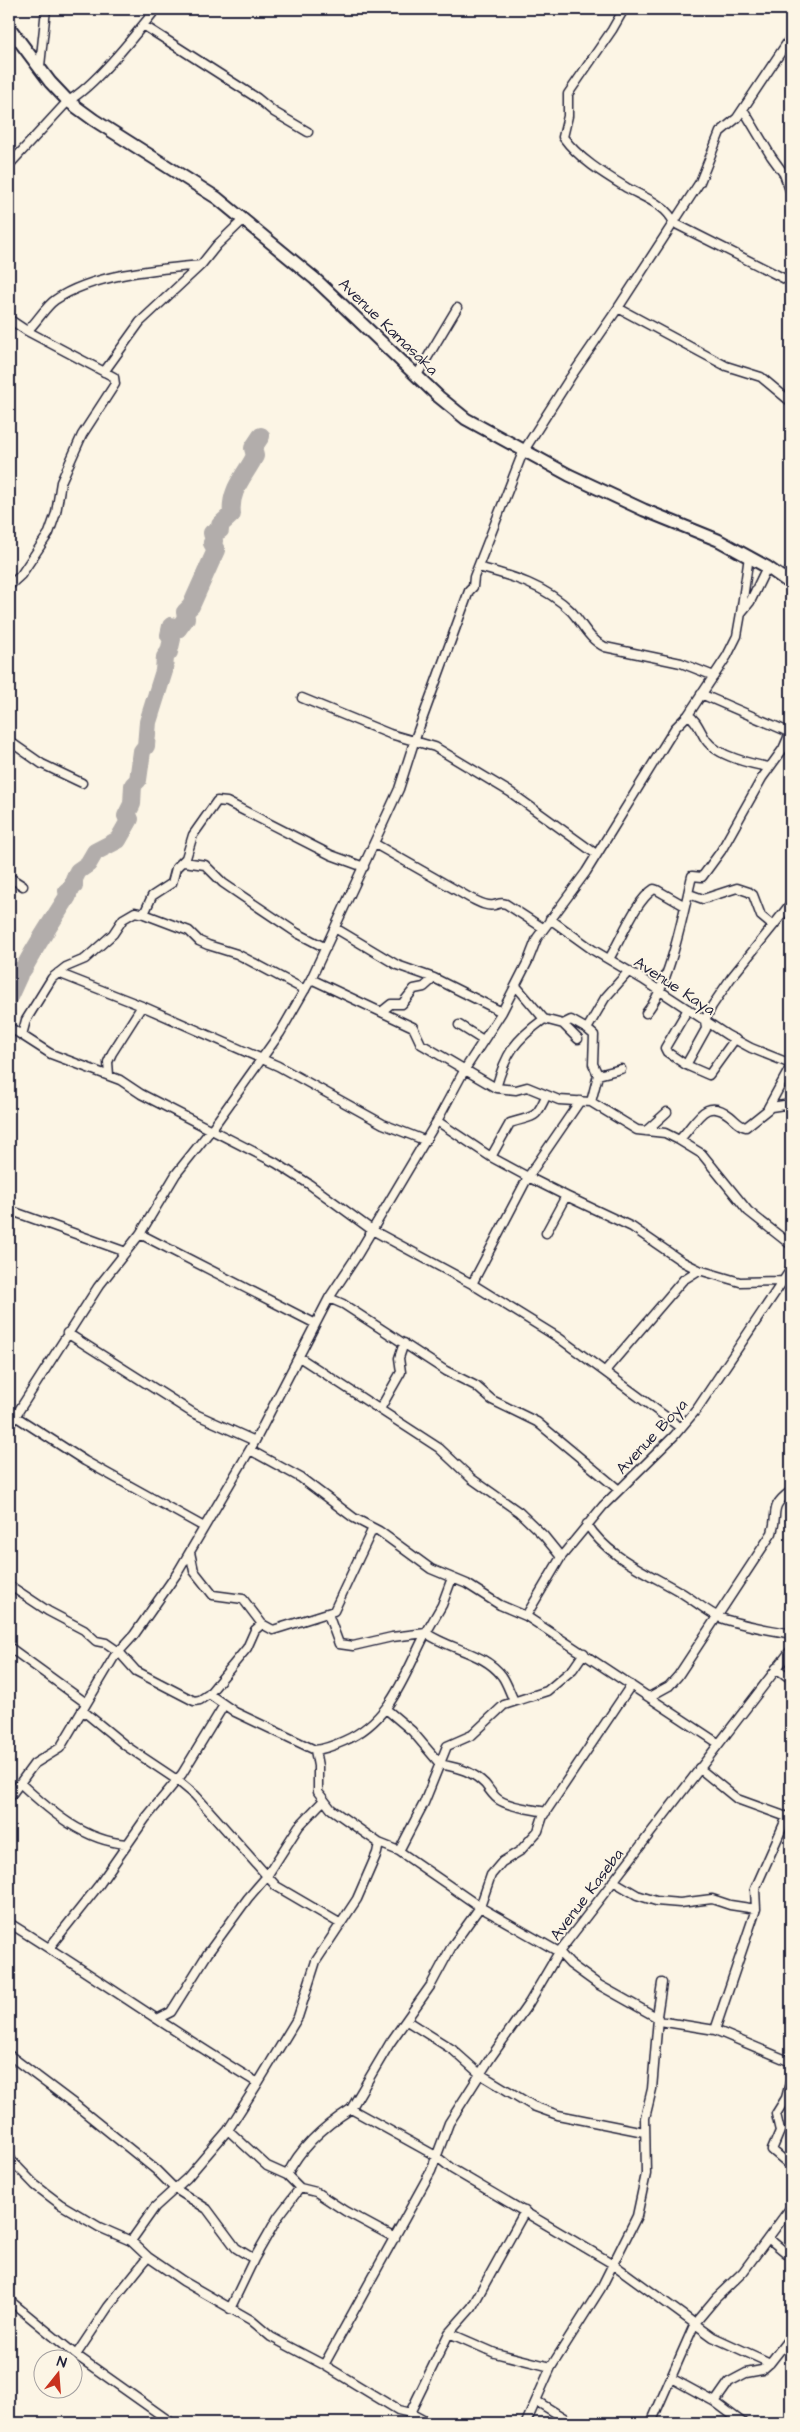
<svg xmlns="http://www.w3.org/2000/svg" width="800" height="2432" viewBox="0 0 800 2432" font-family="'Architects Daughter',sans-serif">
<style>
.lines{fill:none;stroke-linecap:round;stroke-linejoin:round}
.river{stroke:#b2adab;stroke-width:18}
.street-casing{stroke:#22223b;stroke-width:11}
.secondary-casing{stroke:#22223b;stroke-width:15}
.street{stroke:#fcf5e5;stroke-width:8}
.secondary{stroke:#fcf5e5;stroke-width:11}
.labels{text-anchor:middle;stroke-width:4;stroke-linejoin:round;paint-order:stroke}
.street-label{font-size:16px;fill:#22223b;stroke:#fcf5e5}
</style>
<rect width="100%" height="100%" fill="#fcf5e5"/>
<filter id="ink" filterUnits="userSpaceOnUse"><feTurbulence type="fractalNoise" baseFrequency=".02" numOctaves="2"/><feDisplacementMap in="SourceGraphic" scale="10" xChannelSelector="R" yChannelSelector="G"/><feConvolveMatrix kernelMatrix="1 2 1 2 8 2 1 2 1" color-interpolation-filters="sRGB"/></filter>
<g filter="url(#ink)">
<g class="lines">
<!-- river -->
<path class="river" d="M9,997L19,975L18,971L24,968C37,943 53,920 68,896L67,891L74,886V879L78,871L88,864L95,852L118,840L130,819L126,816L132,804L133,785L138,780L142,751L146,746L148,722L164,671L165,657L169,652L172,639L169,635L171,626L178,629L186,618L185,612L191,606L216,550L212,543L214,541L212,533L220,530V525L232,514C229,490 245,476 255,456L253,448L261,436"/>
<!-- street casing -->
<g class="street-casing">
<path id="street" d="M624,9L612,30L568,94V116L563,137C579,159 604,174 627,188C643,197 667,205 674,223L791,282
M785,9L791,11
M143,25L257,98L274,112L308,132
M40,66L46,9
M743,109L771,156L784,174L791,193
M9,165L68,101C95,86 136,34 156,9
M791,201V213
M618,308L726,366L761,377L791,402
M9,319L27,331C37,322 45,307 55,300C93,274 157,269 201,265L217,245L243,220
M104,372L140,322L201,265
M417,375L457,308
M478,567C512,576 546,586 571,611C583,624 588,639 605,647L681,663L714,676
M784,579L791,569
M9,586L21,575L49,533L56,513L61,482L82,435L115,384L114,377L27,331
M741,613L749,556
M701,694L791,733
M302,698L390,734L435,747L510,792L596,854
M688,715C697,720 700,731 706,740C717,756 751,764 769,767
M9,741L42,764L82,783
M375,844L470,898C477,901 486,907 494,905C499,904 500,902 506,904L543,928
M184,862L205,865L223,883L242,896L297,933L326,948
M9,877L23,886
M689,894L703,899L737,888L749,892L753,895L761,916L773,926L791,903
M144,914L189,931L199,941L208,945L237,954L305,990
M550,919L593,950L642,979L727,1035L751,1048L791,1064
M335,928L397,965L434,978
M609,959C621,940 635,901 654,889L657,890L685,906
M58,973L142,1006L278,1066L383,1124L424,1140
M311,979L381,1012L391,1004H402L414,989L424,987L434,978L502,1012
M516,986L544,1019L563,1024
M381,1012L413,1027L421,1044L496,1088L516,1090L527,1087L559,1100L591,1102L637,1130L665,1133L679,1140C696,1124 704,1095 730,1116C736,1121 739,1126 746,1127L771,1107L791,1104
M646,1013C670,985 683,914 692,876L702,877L721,851L762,778L783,749L790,733
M459,1025L483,1040
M9,1027L51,1054L120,1080L141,1094L276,1163L309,1184L372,1230L472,1284L559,1338L681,1428
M22,1035L26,1020L52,978L66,967L85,959L113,934L123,919L135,912L144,914L152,896L172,883L176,868L186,858L193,835L217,801L227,802L331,855L364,867
M578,1039L563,1024L571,1020L587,1029
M735,1039L709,1075L686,1065L706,1029L705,1020L712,1006L731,978L773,926
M686,1065L667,1052L665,1048L688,1009
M109,1075L108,1062L112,1053L142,1006
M598,1075L593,1064L594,1035L587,1029L605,998L629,971
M496,1088C506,1053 514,1041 544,1019
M546,1096C535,1121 534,1115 510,1123L491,1157L528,1177L580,1101
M591,1102L598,1075L621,1069
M768,1108L791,1066
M437,1121L491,1157
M646,1131L667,1112
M679,1140L702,1154L748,1211L791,1245
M9,1210L126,1252
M546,1233L566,1196L632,1227L683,1262L699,1270L740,1282L782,1281
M140,1234L314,1323
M472,1284L528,1177L566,1196
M329,1298L343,1304L446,1371L476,1386L492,1400L537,1422L619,1490
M67,1333L193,1413L255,1441
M299,1357L439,1448L472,1479L519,1512L544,1536L561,1557
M605,1371L683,1280L699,1270
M380,1409L401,1372L399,1358L404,1343
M15,1416L85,1461L204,1527
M9,1426L98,1287L140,1234L176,1174L211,1130L280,1033L311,979L399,789L415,739L469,591L473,587L474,577L523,452L570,378L618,308L700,182L720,132L737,118L791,37
M250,1450L301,1478L354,1518L379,1531L431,1569L467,1584L500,1605L526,1616L718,1743
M587,1524C608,1558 649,1573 682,1593C695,1601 707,1612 721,1618C744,1626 767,1629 791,1634
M190,1552L194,1571L213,1595L243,1599L262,1624L273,1630L334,1611L373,1528
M9,1585L48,1611L84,1630L96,1641L106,1643L119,1652L136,1671L194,1701L200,1700L209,1694L247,1648L255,1630L262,1624
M328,1614L339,1644L353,1646L392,1637L426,1633L442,1605L452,1578
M526,1616L561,1557L603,1506L674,1436L697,1409L791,1269
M9,1647L86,1703
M776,1668L791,1679
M631,1685L543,1816L538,1831L520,1851L502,1862L491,1875L480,1907L452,1946L431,1985L390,2043L351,2109L436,2156L452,2169L613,2264L713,2337L770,2363
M209,1694L235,1712L315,1750L318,1766V1792L331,1809L379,1843L399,1851L480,1907L559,1952L570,1964L599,1985L658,2018L652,2089L645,2118L646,2174L637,2216L601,2288L551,2367L526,2423
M649,1697L669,1686L678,1676L772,1533C779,1511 768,1508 791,1491
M386,1709L412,1731L440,1764C458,1768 471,1770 485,1784C490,1790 494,1798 501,1801C514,1808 532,1809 546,1812
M82,1710L126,1746L177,1780L195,1795L276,1886L341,1924
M315,1750C326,1749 335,1745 344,1741C392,1720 404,1675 426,1633C450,1650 484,1652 502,1676C507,1683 510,1693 514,1701
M699,1768L737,1799L787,1817
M20,1783C50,1811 84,1841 127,1844
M9,1798L34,1764L60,1748L114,1657L134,1635L178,1572L255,1441L329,1298L358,1254L437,1121L465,1069L502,1012L528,961L537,938L586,872L675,728L688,715L727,656L737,636L741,613L750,602L767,567
M399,1851L424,1803L447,1746L472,1735L504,1705L547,1691L573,1669L584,1653
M613,1881L637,1895L656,1901L680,1903L712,1899L730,1905L756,1909
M9,1923C93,1975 173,2032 258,2083
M49,1948L99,1885L145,1819L182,1774L224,1705
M657,2016L662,1983
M157,2019L171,2012L208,1953L248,1898L267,1876L299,1826L323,1801
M407,2021L453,2050L480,2074L533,2106L558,2115L644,2132
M659,2021L715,2030L791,2062
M715,2030L756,1909L755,1889L787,1817L791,1814
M9,2055L78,2107L156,2170L174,2188L207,2209L236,2248L254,2259
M791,2079L786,2098L776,2114L780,2131L772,2150L791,2166
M228,2130L267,2166L287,2175
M9,2158L35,2185L60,2204L99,2227L131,2241L148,2257L183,2281L251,2320L271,2337L324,2365L398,2410L410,2413L429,2423
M300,2188L316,2192L345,2211L395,2238
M768,2238L791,2257
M131,2241L155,2207L187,2178L228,2130L258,2083L298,2017L316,1961L357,1899L377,1853L379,1843
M9,2300L76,2355L172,2423
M230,2309L254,2259L278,2217L300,2188L287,2175C301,2146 324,2126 351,2109
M449,2333L495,2353L551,2367
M76,2355L108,2307L148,2257
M324,2365L431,2171L449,2123L491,2057L529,2003L559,1952L791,1650
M671,2378L715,2402
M538,2402L572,2423
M410,2413L449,2333L472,2307L525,2211
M651,2423L695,2323L716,2298L743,2272L791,2207
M743,2423L715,2402L729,2382L746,2373L762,2370L770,2363L791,2336"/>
</g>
<!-- secondary casing -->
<g class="secondary-casing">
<path id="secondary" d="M9,27L50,82L68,101L94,120L217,198L315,279L439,397L466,419L569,475L644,510L718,540L767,567L791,584"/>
</g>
<!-- street -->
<use href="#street" class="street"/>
<!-- secondary -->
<use href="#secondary" class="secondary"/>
</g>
</g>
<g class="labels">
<!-- street labels -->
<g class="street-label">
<text transform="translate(389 326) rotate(44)" y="6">Avenue Kamasaka</text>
<text transform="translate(675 985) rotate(33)" y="6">Avenue Kaya</text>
<text transform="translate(651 1436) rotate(-47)" y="6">Avenue Boya</text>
<text transform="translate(586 1894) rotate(-53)" y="6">Avenue Kaseba</text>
</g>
</g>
<!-- margin -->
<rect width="800" height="2432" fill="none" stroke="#fcf5e5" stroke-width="30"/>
<rect x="15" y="15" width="770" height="2402" fill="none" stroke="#22223b" stroke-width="2" filter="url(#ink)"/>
<!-- north arrow -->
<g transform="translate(58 2374) rotate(17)"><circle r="24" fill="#fcf5e5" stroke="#a5a1a1"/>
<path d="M0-4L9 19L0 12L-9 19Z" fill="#c8321e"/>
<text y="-8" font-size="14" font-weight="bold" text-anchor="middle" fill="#22223b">N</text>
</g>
</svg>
